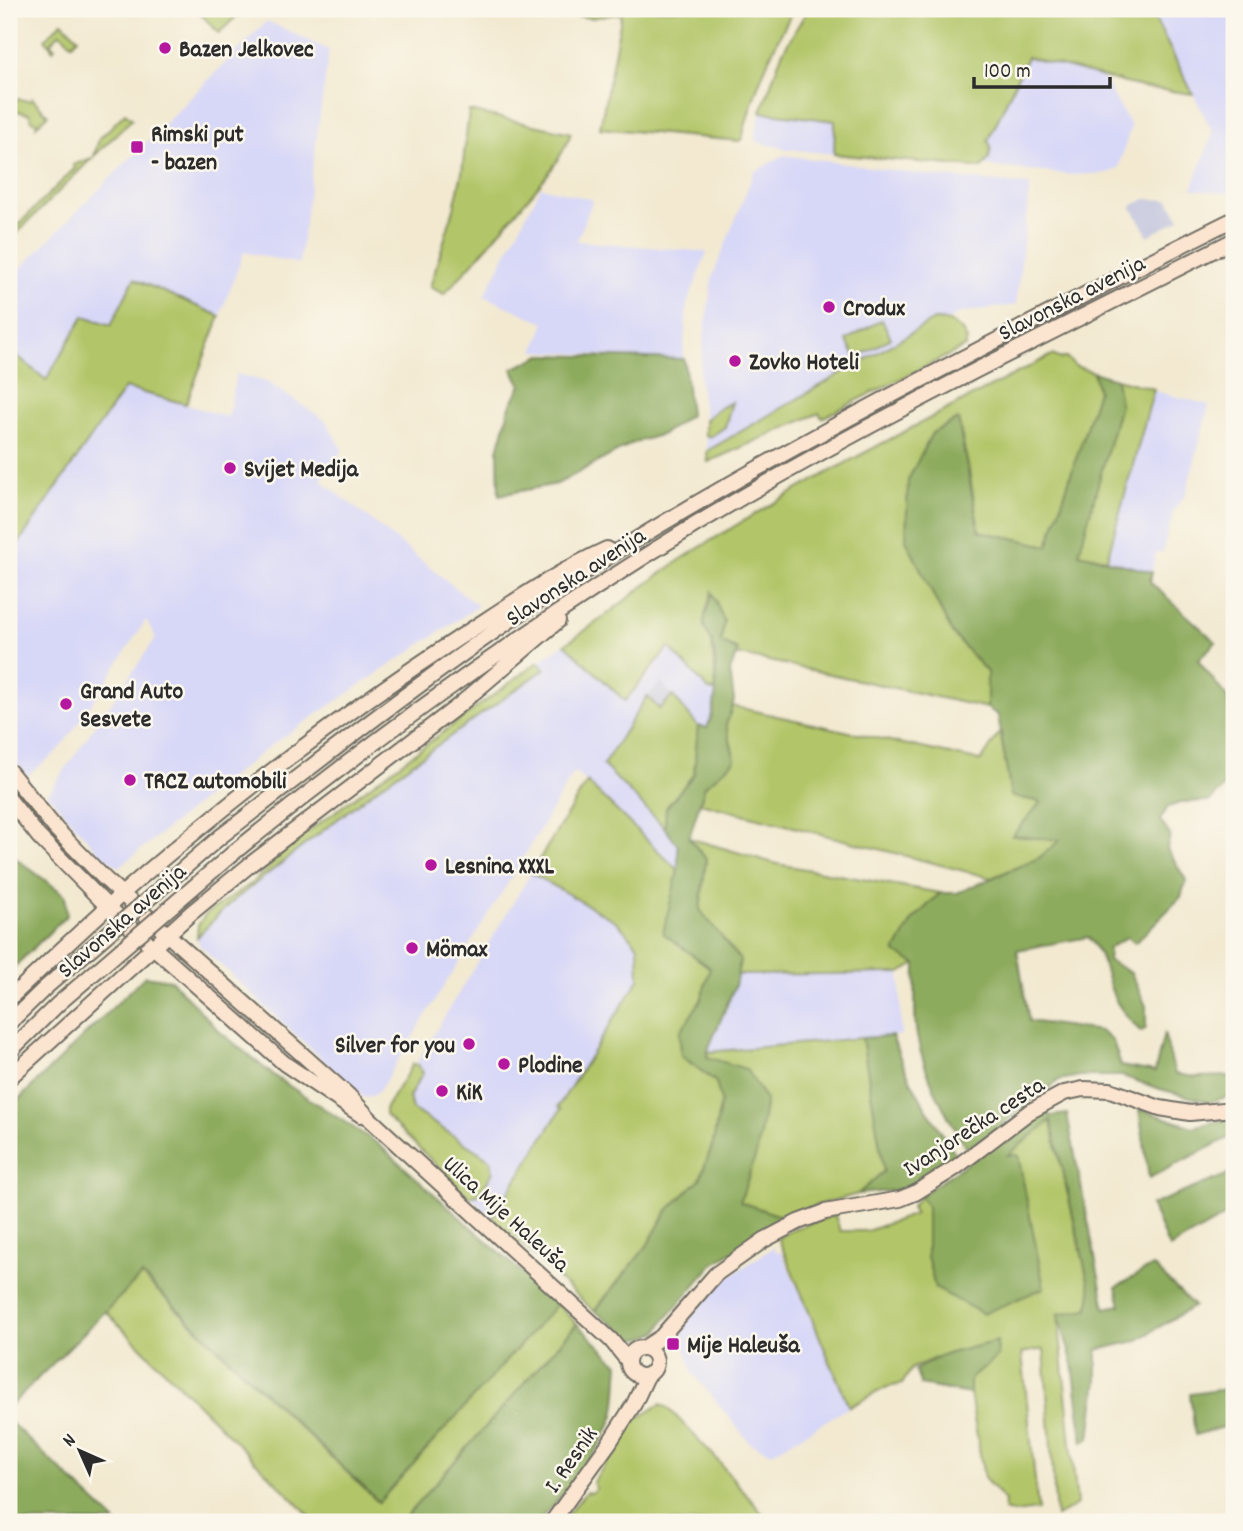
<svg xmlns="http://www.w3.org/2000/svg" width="1243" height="1531" viewBox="0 0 1243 1531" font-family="Dekko,sans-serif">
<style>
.built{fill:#d7d7f8}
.industrial{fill:#bfc2dd}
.green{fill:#b2c669;stroke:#6e784a;stroke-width:2}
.forest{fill:#8dab5d;stroke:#5c6b44;stroke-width:2}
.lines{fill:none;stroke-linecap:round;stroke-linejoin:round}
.secondary-casing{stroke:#716e65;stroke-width:18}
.secondary{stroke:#fce5d0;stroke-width:14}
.secondary-bridge-casing{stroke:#716e65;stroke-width:18;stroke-linecap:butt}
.secondary-bridge{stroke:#fce5d0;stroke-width:14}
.poi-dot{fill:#b5179e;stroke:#fbf7ec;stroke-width:2.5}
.labels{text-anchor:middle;stroke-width:5;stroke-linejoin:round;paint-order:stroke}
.poi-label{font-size:24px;font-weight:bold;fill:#2b2b2b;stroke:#fbf7ec;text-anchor:start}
.street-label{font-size:24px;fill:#2b2b2b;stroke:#fbf7ec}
</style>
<rect width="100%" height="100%" fill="#fbf7ec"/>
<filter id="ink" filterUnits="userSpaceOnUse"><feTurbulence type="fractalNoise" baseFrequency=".0143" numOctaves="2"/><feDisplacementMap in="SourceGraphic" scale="14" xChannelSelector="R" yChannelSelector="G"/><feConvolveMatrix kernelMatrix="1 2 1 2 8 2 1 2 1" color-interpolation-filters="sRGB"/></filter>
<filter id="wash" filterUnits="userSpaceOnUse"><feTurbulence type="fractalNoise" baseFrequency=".00686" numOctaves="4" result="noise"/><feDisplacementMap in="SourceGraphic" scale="28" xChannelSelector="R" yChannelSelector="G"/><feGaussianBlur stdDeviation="1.57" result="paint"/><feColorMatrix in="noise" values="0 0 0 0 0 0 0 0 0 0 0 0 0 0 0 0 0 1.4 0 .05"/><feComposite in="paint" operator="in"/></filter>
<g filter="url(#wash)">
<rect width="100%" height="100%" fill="#f2e9d0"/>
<!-- built -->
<path class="built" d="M1150,9H1234V194L1192,189L1213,133Z
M267,21L329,50L299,264L244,252L220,316L134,279L111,326L84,317L46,380L9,349V280Z
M1027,57L1103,78L1131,126L1118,169L1107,173L1073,175L977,165Z
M761,112L835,121L834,154L787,149L758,142L754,137Z
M784,155L932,176L1030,185L1016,305L960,313L708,462L705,420L699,377L712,278L754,172Z
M541,187L593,200L577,241L707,252L687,305L683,360L534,351L545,323L484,296Z
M236,374L267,382L326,421L343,450L321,480L478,606L270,746L119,867L100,854L48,794L156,638L146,620L82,719L56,753L27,776L9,753V557L125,387L228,417Z
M1154,391L1209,405L1186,494L1174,509L1162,553L1156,552L1152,572L1107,559Z
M565,644L625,701L636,686L651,672L669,646L709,690L716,691L713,715L707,728L698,726L661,682L647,696L604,765L665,828L678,846V870L587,782L574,772L514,873L379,1091L372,1096L363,1097L212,957L199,944L197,937L228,905L376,789L544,668L538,662Z
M531,873L617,922L638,946L639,979L558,1106L561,1109L492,1218L386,1114Z
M900,973L901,1035L708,1052L728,1006L737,975Z
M774,1247L776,1252L781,1251L849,1407L772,1453L750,1443L693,1373L681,1337L686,1323L728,1274L732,1275Z"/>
<!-- industrial -->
<path class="industrial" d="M1146,199L1169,200L1180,219L1148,236L1131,206Z
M661,682L673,696L659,709L647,696Z"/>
<!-- green -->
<path class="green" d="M196,9H244L219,33Z
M546,9H794C771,50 753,92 742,139L739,141L600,128L622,13L591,18L544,12Z
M808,9H1150L1193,94L1141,87L1027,57L988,141L991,146L989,158L982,168L834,154L835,121L761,112L782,53Z
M62,22L78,38L72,44L60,33L50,43L55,48L53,50L45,39Z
M32,98L48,115L36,126L37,122L32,121L30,114L17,111L14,106L17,99L30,101Z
M469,111L571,133C561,161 542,182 523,204C497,235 472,265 444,294L430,287L454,208L462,173Z
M125,113L132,119L94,156L99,139Z
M92,158L9,241V234L75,168L73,165Z
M134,279L220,316L186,404L125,388L9,557V349L46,380L84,316L111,325Z
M882,320L891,338L856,358L846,340Z
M934,320C950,320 961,325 967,340L965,347L822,418L819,413L708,462L707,451Z
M1052,355L1061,359L1066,357L1075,366L1093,372L1098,391L1048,546L979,531L969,470L958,419L932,593L952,633L987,672V708L746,656H736L738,650L721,642L724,621L704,624L712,642L716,691L709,690L669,647L625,701L565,644C609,616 647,580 691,553C807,480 930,418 1052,355Z
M1116,379L1154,389L1107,559L1078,553L1120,405Z
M732,402L725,427L710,437L705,435V420L716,410Z
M538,662L545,669L376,789L228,905L197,937L198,925L206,914L252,883L294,842Z
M647,696L659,709L673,696L698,726L694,774L666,808L665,828L603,765Z
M732,706L981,761L1000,732L1011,796L1041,802L1061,840L1039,858L991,878L700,803L705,786L735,760L726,725Z
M587,782L678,870L676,880L710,968L702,1000L680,1032L681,1056L716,1082L721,1101L713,1143L700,1179L667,1211L647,1246L594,1311L492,1218L561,1109L558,1107L639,979L638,946L617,922L531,873Z
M689,838L777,864L940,893L912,921L896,951L916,964L900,973L737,975L740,960L700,910L706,859Z
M862,1038L884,1171L858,1194L817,1205L789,1219L740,1202L757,1151L707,1057L708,1052Z
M413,1064L418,1065L423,1073L409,1097L412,1109L491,1160L493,1172L478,1195L469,1197L385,1115V1109Z
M1050,1119L1091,1293L1089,1309L1058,1314L1077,1504L1056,1517L1044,1349L1022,1353L1038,1510L1015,1513L1004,1510L1005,1501L984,1478L970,1394V1379L998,1356L942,1355L912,1368L902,1384L887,1387L849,1407L778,1238L793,1229L835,1215L840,1231H867L915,1214L911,1207L920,1196L927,1206V1256L1043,1288L1018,1155H1007Z
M141,1275L378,1502L557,1304L577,1324L401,1522H316L105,1311Z
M661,1404L669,1409L714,1456L766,1518L762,1522H561L586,1492L591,1493L596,1488L593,1483L632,1422Z"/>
<!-- forest -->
<path class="forest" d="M542,355L684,359L690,415L663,434L633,443L557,484L499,495L498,450L510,406L521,385L512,369Z
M1093,372L1116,379L1120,405L1079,553L1152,572L1150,582L1216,642L1198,660L1228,699L1234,770L1227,784L1210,801L1183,802L1168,807L1160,820L1170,835L1167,849L1186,880L1181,897L1135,943L1127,937L1109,948L1108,960L1131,973L1146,1006V1028L1141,1032C1131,1021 1120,1010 1114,997C1106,977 1103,953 1088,937L1017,950L1029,1021L1100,1031L1113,1041L1121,1066L1155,1072L1164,1033L1175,1074L1196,1077L1234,1076V1095L1209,1102L1160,1089L1122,1076H1080L1059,1080L968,1151C946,1114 925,1078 917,1036C913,1013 916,987 916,964L895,952L912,921L940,893H957L1039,858L1060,840L1012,836L1041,802L1011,796L998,715L987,708V672L952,633L906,540L908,480L932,433L958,419L979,531L1048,546L1098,391Z
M712,592L724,621L721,642L738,651L730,671L734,701L726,725L735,760L705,786L689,838L706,859L700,910L740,960L735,986L709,1047L707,1057L746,1069L766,1100L757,1151L740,1202L789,1219L744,1244L712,1265L664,1321L658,1332L646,1337L633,1339L595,1311L647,1246L667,1211L700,1179L713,1143L721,1101L716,1082L681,1055L680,1032L701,1000L710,968L663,933L678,870V846L665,828L666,808L694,774L698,726L707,728C718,703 718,673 713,646C711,638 705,632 704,625C703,616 710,601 712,592Z
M14,857L65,895L67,915L9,972V862Z
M145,976L171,980L220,1032L277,1078L377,1143L557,1304L379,1502L142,1275L9,1407V1109Z
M892,1036C907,1081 931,1117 957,1156L917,1183L899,1190L858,1194L884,1171L862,1038Z
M1139,1109L1193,1127L1234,1117V1135L1149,1178Z
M1043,1110L1050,1116L1067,1114L1105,1308L1121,1305L1116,1287L1153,1266L1194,1306L1136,1341L1097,1350V1379L1090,1438L1083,1442L1073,1364L1058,1314L1088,1309L1091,1293L1051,1120L1008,1155H1018L1044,1288L983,1314L935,1288L927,1256V1206L920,1196Z
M1234,1172V1211L1169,1248L1151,1205Z
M577,1324L619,1365C617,1381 618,1400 614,1415C601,1452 565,1494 537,1522H401Z
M997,1341L998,1356L970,1379V1394L921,1385L915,1370L942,1355Z
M1234,1388V1424L1195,1435L1190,1394Z
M9,1421L116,1522H9Z"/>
</g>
<g filter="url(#ink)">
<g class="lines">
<!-- secondary casing -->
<g class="secondary-casing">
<path id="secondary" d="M9,771L56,829L105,879L349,1096L371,1120L611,1340L628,1361
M9,799L39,837L108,907L285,1064L361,1115
M220,837C316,763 412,688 512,619C654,523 805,440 957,361C1049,313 1141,265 1234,219
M232,854C379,734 533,624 695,525C869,420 1053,332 1234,240
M9,999C54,957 99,913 146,873C245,789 348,710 457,639C505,608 554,573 607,549
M9,1023L45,988
M9,1052L58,1004
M9,1078L191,913L252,863L458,706L558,621
M644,1348L661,1337L716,1274L764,1240L798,1222L825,1212L900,1199L915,1193L955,1168L1029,1112L1064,1093L1083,1089L1110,1090L1160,1108L1190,1113L1234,1109
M628 1362a14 14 0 1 1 28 0a14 14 0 1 1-28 0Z
M552,1522L609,1443L634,1404L648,1374"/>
</g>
<!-- secondary -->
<use href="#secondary" class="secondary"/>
<!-- secondary-bridge casing -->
<g class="secondary-bridge-casing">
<path id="secondary-bridge" d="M45,988L220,837
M58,1004L232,854"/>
</g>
<!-- secondary-bridge -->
<use href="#secondary-bridge" class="secondary-bridge"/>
</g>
</g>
<!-- markers -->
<g class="poi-dot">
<circle cx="165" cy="48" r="7"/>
<rect x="130" y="140" width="14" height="14" rx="3.5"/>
<circle cx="829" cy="307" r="7"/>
<circle cx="735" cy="361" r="7"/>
<circle cx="230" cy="468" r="7"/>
<circle cx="66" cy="704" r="7"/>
<circle cx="130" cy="780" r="7"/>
<circle cx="431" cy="865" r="7"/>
<circle cx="412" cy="948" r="7"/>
<circle cx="469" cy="1044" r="7"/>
<circle cx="504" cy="1064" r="7"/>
<circle cx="442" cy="1091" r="7"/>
<rect x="666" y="1337" width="14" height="14" rx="3.5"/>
</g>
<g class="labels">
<!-- poi labels -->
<g class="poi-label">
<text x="179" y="56">Bazen Jelkovec</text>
<text x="151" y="141">Rimski put<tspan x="151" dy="28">- bazen</tspan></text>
<text x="843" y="315">Crodux</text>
<text x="749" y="369">Zovko Hoteli</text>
<text x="244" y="476">Svijet Medija</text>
<text x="80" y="698">Grand Auto<tspan x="80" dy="28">Sesvete</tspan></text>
<text x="144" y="788">TRCZ automobili</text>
<text x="445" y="873">Lesnina XXXL</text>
<text x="426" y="956">Mömax</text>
<text x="455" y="1052" text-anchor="end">Silver for you</text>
<text x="518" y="1072">Plodine</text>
<text x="456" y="1099">KiK</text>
<text x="687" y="1352">Mije Haleuša</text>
</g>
<!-- street labels -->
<g class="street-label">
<text transform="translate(1071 297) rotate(-27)" y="8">Slavonska avenija</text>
<text transform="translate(575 576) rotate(-33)" y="8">Slavonska avenija</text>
<text transform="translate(121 920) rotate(-41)" y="8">Slavonska avenija</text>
<text transform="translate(973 1126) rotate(-33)" y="8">Ivanjorečka cesta</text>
<text transform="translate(507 1213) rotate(42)" y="8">Ulica Mije Haleuša</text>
<text transform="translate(570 1459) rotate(-55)" y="8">I. Resnik</text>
</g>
</g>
<!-- margin -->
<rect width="1243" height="1531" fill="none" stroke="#fbf7ec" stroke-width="35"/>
<!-- north arrow -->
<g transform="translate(80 1451) rotate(315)" stroke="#fbf7ec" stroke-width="5" paint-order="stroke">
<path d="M0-5L12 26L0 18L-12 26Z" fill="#2b2b2b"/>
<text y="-10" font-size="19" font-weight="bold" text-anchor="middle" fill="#2b2b2b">N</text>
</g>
<!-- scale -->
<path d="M974 77v10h136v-10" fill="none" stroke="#2b2b2b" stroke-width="3.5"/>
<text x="984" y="77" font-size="21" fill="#2b2b2b" stroke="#fbf7ec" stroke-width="5" paint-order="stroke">100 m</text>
</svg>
